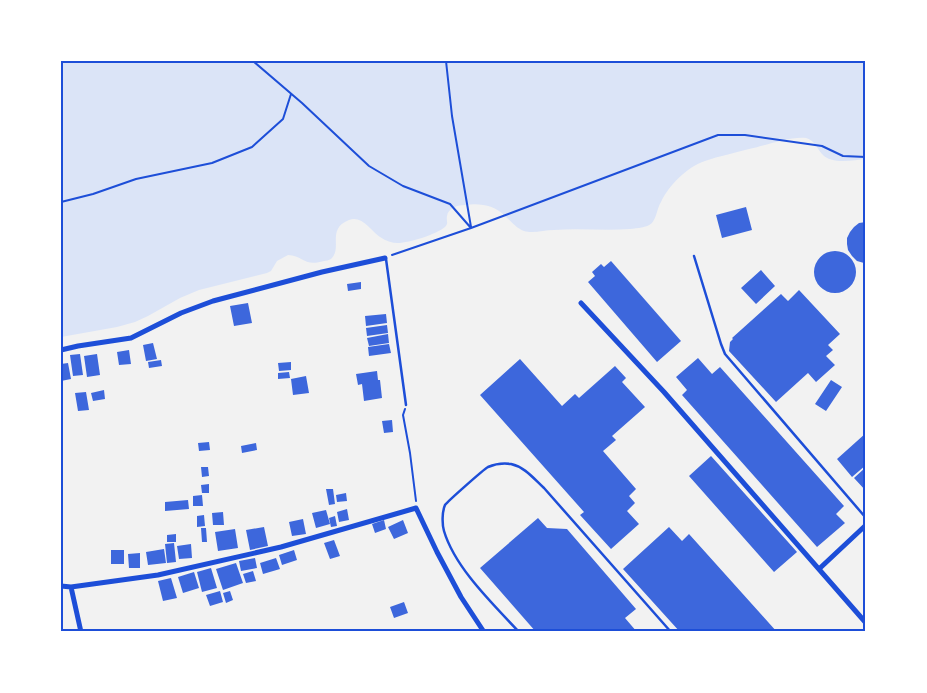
<svg xmlns="http://www.w3.org/2000/svg" width="927" height="693" viewBox="0 0 927 693" font-family="'Noto Sans',sans-serif">
<style>
.green{fill:#dbe4f7}
.building{fill:#3d67dc}
.lines{fill:none;stroke-linecap:round;stroke-linejoin:round}
.path{stroke:#1d4ed8;stroke-width:2}
.service{stroke:#1d4ed8;stroke-width:2.5}
.minor{stroke:#1d4ed8;stroke-width:5}
.neatline{fill:none;stroke:#1d4ed8;stroke-width:2}
</style>
<rect width="100%" height="100%" fill="#f2f2f2"/>
<!-- green -->
<path class="green" d="M61,61H866V159C853,160 832,165 822,154C817,148 814,140 806,138C791,136 764,146 749,149C735,153 719,156 705,161C687,167 669,185 661,202C657,208 657,217 652,223C646,228 638,228 630,229C605,231 579,228 554,230C544,230 533,234 524,231C516,228 512,222 506,217C495,205 480,203 465,205C458,205 448,208 447,216C446,221 449,223 445,227C437,234 409,243 398,243C392,243 386,241 380,237C371,231 362,215 349,220C326,229 343,248 331,259C329,260 326,261 324,261C304,267 304,256 288,255L277,261L271,271L267,273L199,290L180,298L148,316L135,322L117,327L61,337Z"/>
<!-- building -->
<path class="building" d="M746,207L752,230L722,238L716,215Z
M866,222V263H864L857,261L852,256L848,250L847,244V238L850,232L854,227L859,223Z
M814 272a21 21 0 1 1 42 0a21 21 0 1 1-42 0Z
M611,261L681,341L657,362L588,282L595,276L592,272L601,264L604,267Z
M761,270L775,286L756,304L741,288Z
M361,282V289L348,291L347,284Z
M799,290L840,334L828,345L833,350L826,356L835,365L816,382L808,373L776,402L729,351L730,342L733,339L732,338L781,294L788,301Z
M248,303L252,323L234,326L230,306Z
M386,314L387,323L366,326L365,316Z
M387,325L388,333L367,336L366,328Z
M388,334L389,343L369,346L367,338Z
M153,343L157,359L146,361L143,345Z
M389,344L391,353L369,356L368,347Z
M129,350L131,364L119,365L117,352Z
M80,354L83,375L73,376L70,355Z
M97,354L100,375L87,377L84,356Z
M698,358L712,374L720,367L844,506L836,514L845,523L817,547L682,395L687,390L676,377Z
M520,359L562,406L575,394L579,398L615,366L626,378L622,382L645,407L612,436L616,440L603,451L636,489L629,496L635,503L627,511L639,524L611,549L580,515L584,512L480,395Z
M161,360L162,366L149,368L148,362Z
M291,362V370L279,371L278,363Z
M68,363L71,379L61,381V364Z
M377,371L378,380H380L382,398L364,401L362,384L358,385L356,374Z
M289,372L290,378L278,379V373Z
M306,376L309,393L293,395L291,379Z
M831,380L842,387L826,411L815,404Z
M104,390L105,399L93,401L91,393Z
M86,392L89,410L78,411L75,393Z
M392,420L393,432L384,433L382,421Z
M866,433V465L852,477L837,459Z
M209,442L210,450L199,451L198,443Z
M256,443L257,450L242,453L241,446Z
M711,456L797,552L774,572L689,476Z
M201,467H208L209,476L202,477Z
M866,467V491L854,478Z
M209,484V493H202L201,485Z
M326,489H333L335,504L329,505Z
M346,493L347,501L337,502L336,495Z
M202,495L203,506H193V496Z
M188,500L189,509L165,511V502Z
M347,509L349,520L339,522L337,512Z
M326,510L330,524L316,528L312,513Z
M223,512L224,525H213L212,513Z
M204,515L205,526L197,527V516Z
M335,516L337,526L331,527L329,518Z
M538,518L547,528L567,529L636,609L625,618L637,632H536L480,568Z
M303,519L306,534L292,536L289,522Z
M384,520L386,529L375,533L372,524Z
M403,520L408,533L394,539L388,527Z
M264,527L268,546L250,550L246,530Z
M669,527L682,541L689,534L777,632H680L623,569Z
M201,528H206L207,542H202Z
M235,529L238,548L218,551L215,532Z
M176,534V542H167V535Z
M334,540L340,556L330,559L324,543Z
M174,543L176,562L167,563L165,544Z
M191,544L192,558L179,559L177,546Z
M164,549L166,563L148,565L146,552Z
M111,550H124V564H111Z
M294,550L297,560L282,565L279,555Z
M140,553V568H129L128,554Z
M255,558L257,568L241,571L239,561Z
M276,558L280,569L263,574L260,563Z
M236,563L243,583L223,590L216,569Z
M211,568L217,588L202,592L197,572Z
M253,571L256,581L246,583L243,574Z
M194,572L199,588L183,593L178,577Z
M171,578L177,598L163,601L158,581Z
M220,591L223,602L210,606L206,595Z
M230,591L233,600L226,603L223,593Z
M404,602L408,613L394,618L390,607Z"/>
<g class="lines">
<!-- path -->
<path class="path" d="M253,61L302,103L369,166L403,186L450,204L471,228
M446,61L452,116L471,227
M61,202L93,194L136,179L212,163L252,147L283,119L291,94
M392,255L471,228L718,135H745L822,146L843,156L866,157
M405,409L403,415L410,453L416,501"/>
<!-- service -->
<path class="service" d="M694,256L721,344L725,354L866,518
M386,259L406,405
M519,632C493,604 455,568 444,531C442,524 442,512 445,505C448,501 483,470 488,467C495,464 504,463 511,464C525,467 534,479 544,488L671,632"/>
<!-- minor -->
<path class="minor" d="M581,303L664,392L866,623
M61,350L78,346L131,338L181,313L213,301L322,272L385,258
M819,569L866,525
M61,586L71,587L158,575L281,547L416,508L437,552L461,597L484,632
M71,587L81,632"/>
</g>
<!-- border -->
<rect width="927" height="693" fill="none" stroke="#ffffff" stroke-width="125"/>
<rect x="62" y="62" width="802" height="568" class="neatline"/>
</svg>
